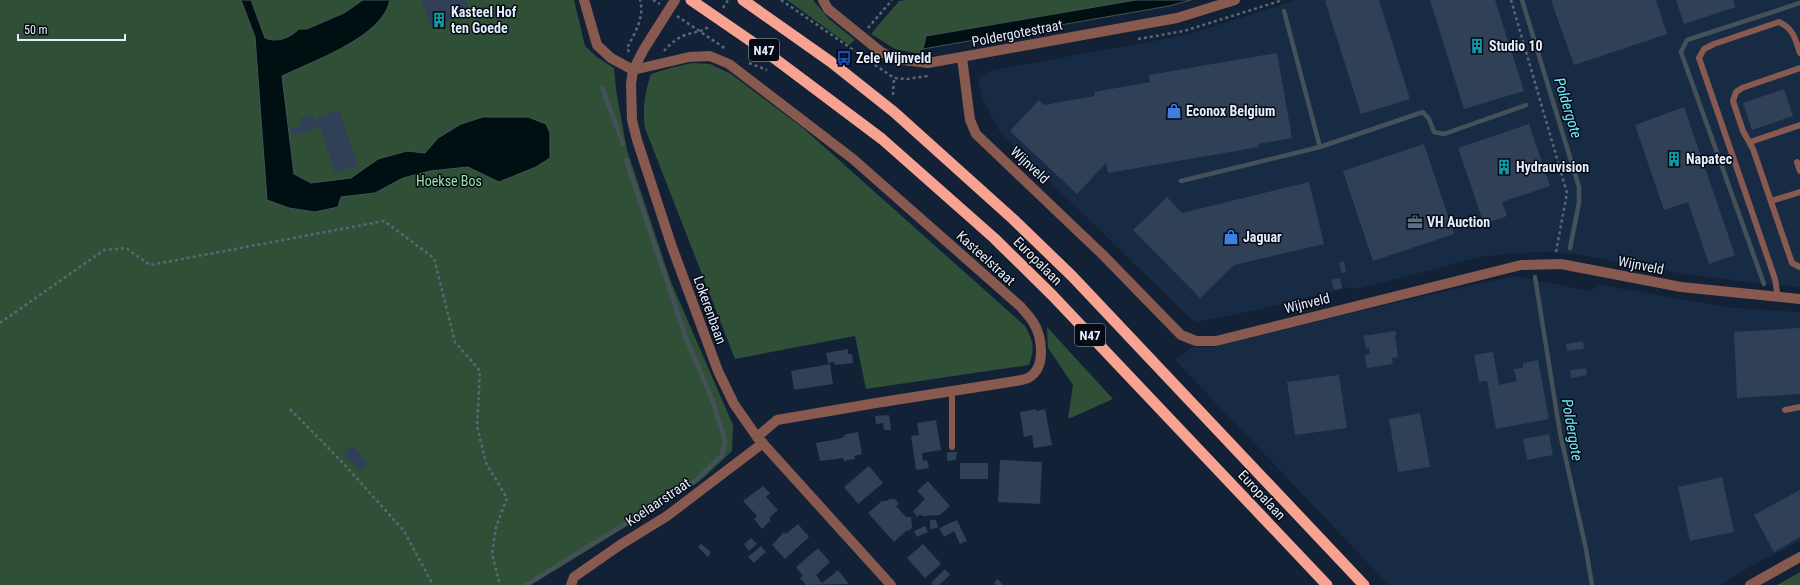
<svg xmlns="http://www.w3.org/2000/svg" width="1800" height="585" viewBox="0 0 1800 585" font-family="'Roboto Condensed',sans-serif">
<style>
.built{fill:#182b45}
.green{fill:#304f37}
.water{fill:#001012;stroke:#445258}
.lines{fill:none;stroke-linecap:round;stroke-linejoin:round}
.stream{stroke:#445258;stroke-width:4.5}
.building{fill:#304057}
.path{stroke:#596779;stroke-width:2.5;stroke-dasharray:3 3;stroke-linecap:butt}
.service{stroke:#88594f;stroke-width:6}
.minor{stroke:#88594f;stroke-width:10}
.tertiary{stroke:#88594f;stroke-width:10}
.trunk{stroke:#f8a392;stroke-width:11}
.labels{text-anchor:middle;stroke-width:3;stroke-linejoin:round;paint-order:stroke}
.shield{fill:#050a14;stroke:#a0a9b6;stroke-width:1}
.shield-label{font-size:13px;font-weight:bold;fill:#e3edfb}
.poi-label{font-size:14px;font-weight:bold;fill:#e3edfb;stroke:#050a14;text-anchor:start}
.street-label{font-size:14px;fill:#e3edfb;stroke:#050a14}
.park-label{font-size:14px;fill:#97e4a7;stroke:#050a14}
.water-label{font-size:15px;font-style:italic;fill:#6eeefc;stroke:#050a14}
</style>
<rect width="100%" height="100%" fill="#122136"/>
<!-- built -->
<path class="built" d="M1297,0H1800V287L1764,284L1683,274L1575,254L1549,252L1517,253L1480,257L1357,289L1351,287L1265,308L1197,322L1191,319L1001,134L983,99L978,79L989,71L1186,35Z
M1514,276L1590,291L1600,285L1734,308L1800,312V541L1751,566L1720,585H1389L1175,360L1193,347H1214L1423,296Z"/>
<!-- green -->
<path class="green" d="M0,0H574L585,46L598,58L614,68L616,90L627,150L671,282L733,425L732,451L700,481L531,585H0Z
M787,0H813L829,19L855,40L849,45Z
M907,0H1136L926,36L923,49L919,54L895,49L871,34L899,1Z
M692,63L710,64L731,74L803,128L1025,326C1034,342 1035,348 1029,365L866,389L855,336L735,359L645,128C642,110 645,91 651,74L670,68Z
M1047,327L1113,399L1068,419L1073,385L1048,348Z
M1800,572V585H1777Z"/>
<!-- water -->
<path class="water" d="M241,0H251L265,38C277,43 290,38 299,29H307L344,13L363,0H390C383,37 313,61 282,76L294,174L311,183L351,178L378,159L407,151L425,153L438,138L461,124L483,117H528L546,124L550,133V158L536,167L499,182L468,167L430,171L403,178L375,193L341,197L338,207L315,212L289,208L267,200L255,37Z
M1136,0H1191L1169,6L923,49L926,36Z"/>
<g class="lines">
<!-- stream -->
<path class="stream" d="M1522,0L1579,187V203L1570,248
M1284,11L1320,147
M602,87L623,144
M1181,181L1320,147L1423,112L1429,119L1434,132L1444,134L1526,105
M1535,277L1560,433L1586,549L1592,585
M1764,284L1681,52L1687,40L1800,3
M526,585L695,481L722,455L725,441L721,427L712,399L686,338L626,160"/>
</g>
<!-- building -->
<path class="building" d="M421,0H465L470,12L431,27Z
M1329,0H1379L1410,99L1361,114L1325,1Z
M1430,0H1495L1524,91L1464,109Z
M1551,0H1656L1667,34L1574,65Z
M1676,0H1733L1736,7L1684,24Z
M1277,53L1292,138L1258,144L1259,147L1108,173L1106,163L1077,194L1010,131L1039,100L1044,105L1095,96L1094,92L1150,82L1149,75Z
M1784,89L1793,116L1752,130L1743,103Z
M1684,107L1735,255L1709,264L1688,202L1664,210L1635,125Z
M339,110L358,165L335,173L320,127L293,136L291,129L301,125L299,119L312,114L315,121L318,120L317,117Z
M1529,124L1550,186L1502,202L1507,216L1484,224L1458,148Z
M1424,144L1454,234L1373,261L1343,171Z
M1309,182L1324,244L1234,265L1200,298L1133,230L1167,197L1182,213Z
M1344,261L1346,272L1342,273L1339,263Z
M1340,278L1342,288L1334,290L1331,280Z
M1800,328V394L1737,398L1734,332Z
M1396,331V335H1395L1398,357L1392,358L1393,364L1367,368L1365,355L1370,354L1369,348H1366L1364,337L1362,336Z
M1583,341L1584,349L1567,351L1566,344Z
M848,349V354H852L853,363L835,365L834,362L828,363L826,353Z
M1493,352L1499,385L1517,381L1514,369L1523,368V363L1538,360L1549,419L1496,429L1487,381L1479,382L1474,355Z
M830,364L833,384L794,390L791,371Z
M1586,368L1587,375L1571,378L1570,370Z
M1339,375L1347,428L1295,435L1287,382Z
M1036,409L1037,411L1045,409L1052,445L1034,448L1032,435L1024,437L1020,412Z
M1420,413L1430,467L1398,472L1389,419Z
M889,415L891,430H884L883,423L876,424L875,416Z
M936,420L941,450L922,453L923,461L927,460L929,468L916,470L911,436L919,435L917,423Z
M858,432L862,454L854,456L855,459L844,461L843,458L820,461L816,443L838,439L844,437V435Z
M1549,434L1553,455L1527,460L1523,439Z
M353,445L368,463L360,471L343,453Z
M947,452H957L956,460L947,461Z
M1000,460L1042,462L1040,504L998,502Z
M960,463H988V479H960Z
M869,466L883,483L858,504L844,487Z
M1722,477L1734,532L1690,541L1678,487Z
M928,481L950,506L940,515L922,516L920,514L917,517L913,511L925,499L917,491Z
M763,486L770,493L766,497L778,510L769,518L771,520L762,529L754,519L757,516L743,501Z
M1800,490V537L1774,552L1754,515Z
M889,499H895L899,504L896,506L906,517H911L912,528L908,531L907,530L894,542L868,513L882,501H887Z
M930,520H936L938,528L930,529Z
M957,520L967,541L960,544L954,531L944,537L939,528Z
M798,524L809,537L785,559L772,545L784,532L786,534Z
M925,526L928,532L917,537L914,531Z
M751,538L757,544L749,551L744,544Z
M701,544L711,552L708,557L698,547Z
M923,544L941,564L925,578L907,558Z
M761,546L766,552L754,563L748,557Z
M818,548L830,562L816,575L822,583L838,570L849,584L806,585L800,578L803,576L796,567Z
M945,569L950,575L939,585H933L931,583Z
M998,579L1003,585H996L994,583Z"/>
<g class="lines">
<!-- path -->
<path class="path" d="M653,0L660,4
M781,0L894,78L907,79L928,76
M1511,0L1567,193L1556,252
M723,8L728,0
M677,16L726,49
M868,28L892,0
M1138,39L1184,31L1283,0
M664,51C670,44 677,38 685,35C694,32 702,32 710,26
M629,52L627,48C635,33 645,16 640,0
M749,63L767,70
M893,95L894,78
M0,323L104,250L126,248L150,265L384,221L434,258L455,342L480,371L477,426L486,463L507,498L496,527L492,554L500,585
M290,409L343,463L404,531L433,585"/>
<!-- service -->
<path class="service" d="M1800,68L1742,88L1736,92L1733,101L1743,131L1753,149L1792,263L1800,267
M1750,142L1800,125
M1797,162L1800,171
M1771,201L1800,192
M1778,298L1775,279L1699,58L1704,49L1714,44L1779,22C1794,29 1795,39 1800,53
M952,392V447
M1785,410L1800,407"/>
<!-- minor -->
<path class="minor" d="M584,0L597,45L611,58L633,70L689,57L710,56L729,64L853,159L1021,307C1025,312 1030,317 1033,322C1042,336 1047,368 1028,378C1024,380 1020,380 1016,381L876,403L777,420L757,437
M823,0L828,9L881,52L895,59L928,63L1177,18L1235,0
M962,58L970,120L976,134L1102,254L1181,335L1196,341H1216L1521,265L1561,264L1681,287L1800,299
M571,585L574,577L620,545L667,516L763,443
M1750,585L1800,557"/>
<!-- tertiary -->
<path class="tertiary" d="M675,0L644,49L633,70L631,84L632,120L637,140L672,247L718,371L734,404L757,437L891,585"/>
<!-- trunk -->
<path class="trunk" d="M691,0L758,46L882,139L994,238L1053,296L1327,585
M743,0L831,62L894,112L1013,219L1072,276L1364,585"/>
</g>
<!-- icons -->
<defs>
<g id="building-bare" transform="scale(1.2)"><path d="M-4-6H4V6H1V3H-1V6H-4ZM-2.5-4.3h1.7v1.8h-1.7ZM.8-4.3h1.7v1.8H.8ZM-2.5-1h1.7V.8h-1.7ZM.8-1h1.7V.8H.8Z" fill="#0f9aa8" stroke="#050a14" stroke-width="2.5" paint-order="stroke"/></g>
<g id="bus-bare" transform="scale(1.2)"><path d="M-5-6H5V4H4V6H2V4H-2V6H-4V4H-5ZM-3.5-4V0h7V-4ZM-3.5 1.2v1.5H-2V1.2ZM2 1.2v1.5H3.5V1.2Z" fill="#1a4fb4" stroke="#050a14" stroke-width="2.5" paint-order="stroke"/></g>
<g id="shop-bare" transform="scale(1.2)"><path d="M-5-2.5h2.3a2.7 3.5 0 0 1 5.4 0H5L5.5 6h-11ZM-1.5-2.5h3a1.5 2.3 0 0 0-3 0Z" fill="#3f7fe0" stroke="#050a14" stroke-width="2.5" paint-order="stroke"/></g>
<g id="office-bare" transform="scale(1.2)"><path d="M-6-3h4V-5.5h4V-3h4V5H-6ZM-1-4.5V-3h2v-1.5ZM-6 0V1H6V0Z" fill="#5c6f8a" stroke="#050a14" stroke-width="2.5" paint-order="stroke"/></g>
</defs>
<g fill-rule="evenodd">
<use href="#building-bare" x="439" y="20"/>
<use href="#building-bare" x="1477" y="46"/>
<use href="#bus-bare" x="844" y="58"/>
<use href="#shop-bare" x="1174" y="111"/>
<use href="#building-bare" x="1674" y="159"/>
<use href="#building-bare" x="1504" y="167"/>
<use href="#office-bare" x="1415" y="222"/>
<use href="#shop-bare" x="1231" y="237"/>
</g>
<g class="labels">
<!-- shield labels -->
<g class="shield">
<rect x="749" y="39" width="30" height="22" rx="3"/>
<rect x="1075" y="324" width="30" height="22" rx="3"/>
</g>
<g class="shield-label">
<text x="764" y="55">N47</text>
<text x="1090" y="340">N47</text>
</g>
<!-- poi labels -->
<g class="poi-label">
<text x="451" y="17">Kasteel Hof<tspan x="451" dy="16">ten Goede</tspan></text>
<text x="1489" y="51">Studio 10</text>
<text x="856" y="63">Zele Wijnveld</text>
<text x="1186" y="116">Econox Belgium</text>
<text x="1686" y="164">Napatec</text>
<text x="1516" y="172">Hydrauvision</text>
<text x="1427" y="227">VH Auction</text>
<text x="1243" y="242">Jaguar</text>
</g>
<!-- street labels -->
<g class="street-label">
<text transform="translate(1017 33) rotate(-11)" y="5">Poldergotestraat</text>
<text transform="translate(1030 165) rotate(43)" y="5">Wijnveld</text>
<text transform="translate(986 258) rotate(42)" y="5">Kasteelstraat</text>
<text transform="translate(1038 261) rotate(45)" y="5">Europalaan</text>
<text transform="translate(1641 265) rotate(11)" y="5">Wijnveld</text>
<text transform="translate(1307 303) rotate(-14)" y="5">Wijnveld</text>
<text transform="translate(710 310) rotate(70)" y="5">Lokerenbaan</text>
<text transform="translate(1262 495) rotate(47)" y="5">Europalaan</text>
<text transform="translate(658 502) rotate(-34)" y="5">Koelaarstraat</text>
</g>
<!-- park labels -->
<g class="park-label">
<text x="449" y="186">Hoekse Bos</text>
</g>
<!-- water labels -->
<g class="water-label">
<text transform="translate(1568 108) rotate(73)" y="5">Poldergote</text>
<text transform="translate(1572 430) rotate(80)" y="5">Poldergote</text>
</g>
</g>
<!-- scale -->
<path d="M18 34v6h107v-6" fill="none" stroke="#e3edfb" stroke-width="2"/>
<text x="24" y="34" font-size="12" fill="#e3edfb" stroke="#050a14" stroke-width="3" paint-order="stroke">50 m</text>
</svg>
